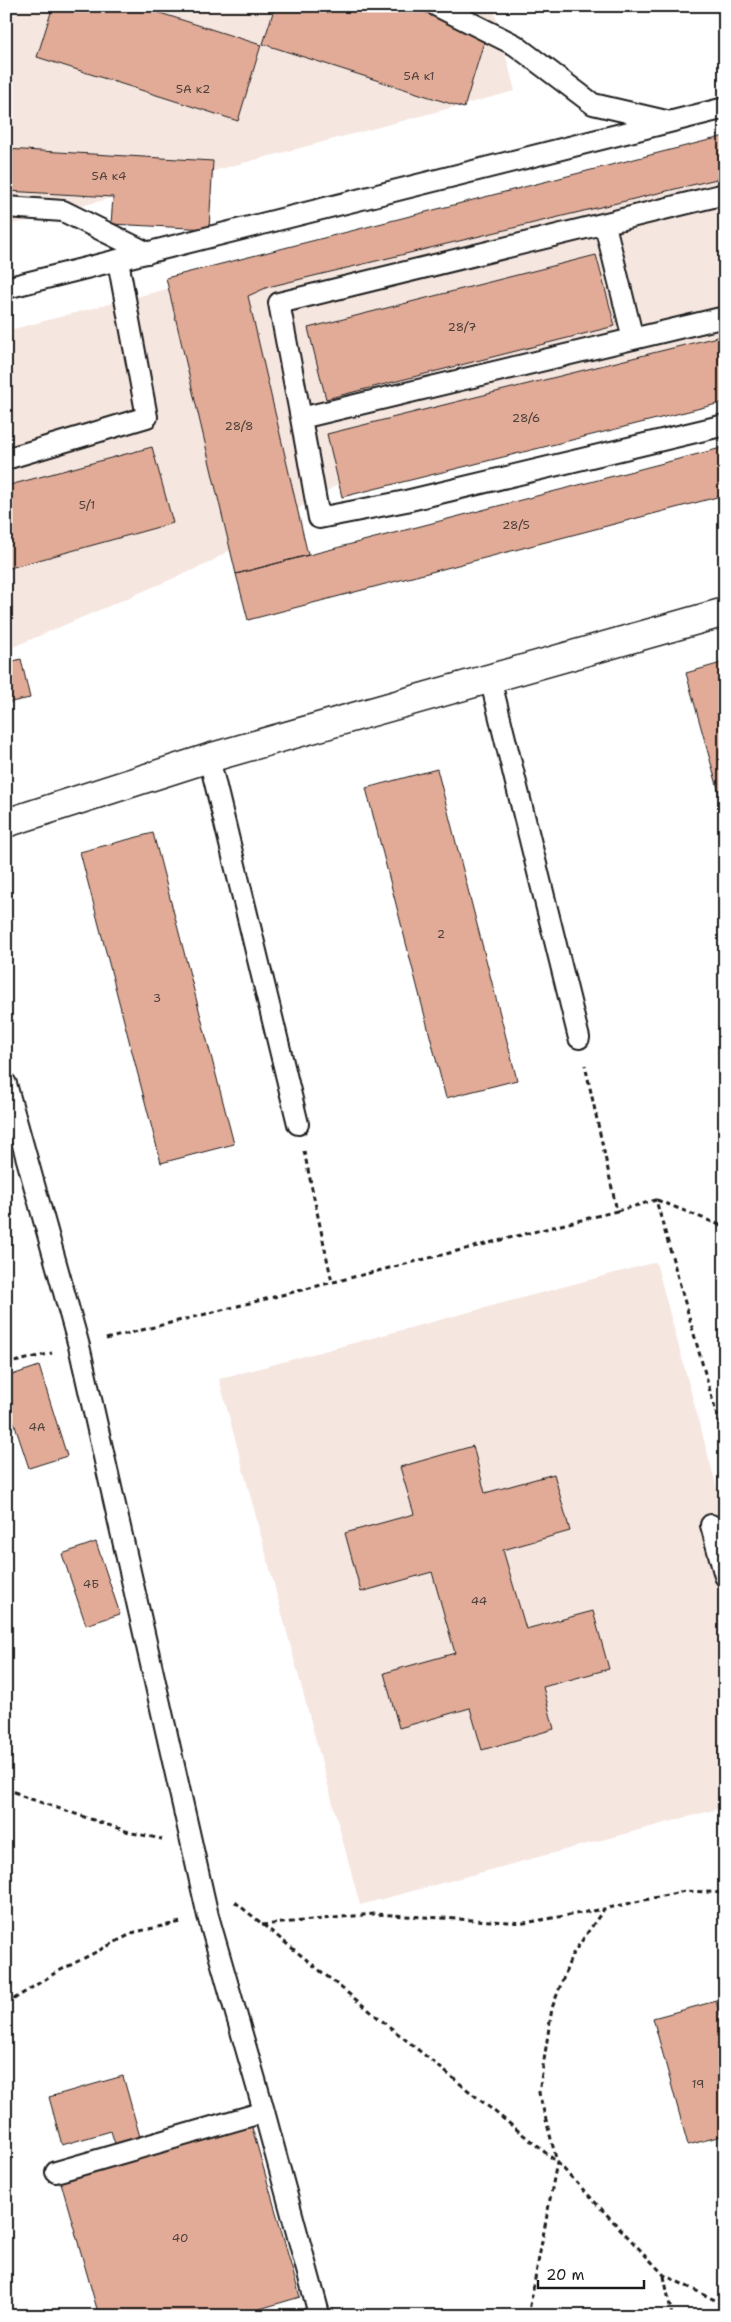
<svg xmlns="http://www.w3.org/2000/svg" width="731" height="2322" viewBox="0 0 731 2322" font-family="'Shantell Sans',sans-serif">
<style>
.built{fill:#f6e6e0}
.building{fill:#e1ab97;stroke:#1c1c1c}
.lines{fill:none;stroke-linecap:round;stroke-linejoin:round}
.service-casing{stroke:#1c1c1c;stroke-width:24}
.tertiary-casing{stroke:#1c1c1c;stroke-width:31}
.path{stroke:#1c1c1c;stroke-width:3;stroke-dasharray:5 4;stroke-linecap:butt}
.service{stroke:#fff;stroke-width:20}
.tertiary{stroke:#fff;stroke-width:28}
.labels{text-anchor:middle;stroke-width:4;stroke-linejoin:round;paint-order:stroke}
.number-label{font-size:12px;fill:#4d403b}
</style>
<rect width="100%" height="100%" fill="#fff"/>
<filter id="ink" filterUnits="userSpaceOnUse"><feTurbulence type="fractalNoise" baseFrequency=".02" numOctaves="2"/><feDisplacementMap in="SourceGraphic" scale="10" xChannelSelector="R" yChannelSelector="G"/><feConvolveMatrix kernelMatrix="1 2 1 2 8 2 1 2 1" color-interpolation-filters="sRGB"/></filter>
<g filter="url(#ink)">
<!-- built -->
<path class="built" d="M6,6H493L515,91L6,226Z
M725,143V361L396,449L207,564L6,650V331Z
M656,1262L725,1518V1807L360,1905L219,1379Z"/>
<!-- building -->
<path class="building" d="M53,6H138L261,45L238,121L37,57Z
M275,6H405L487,32L464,108L263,44Z
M725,136V177L268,287L248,296L308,555L236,574L166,278Z
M6,149L213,161L209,229L111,224L113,197L6,191Z
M596,255L615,326L326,399L308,328Z
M725,335V402L342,497L327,434Z
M152,447L173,523L6,569V486Z
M725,447V495L248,620L236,574Z
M21,659L30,698L6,703V663Z
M725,662V814L686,673Z
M437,769L517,1080L446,1098L366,788Z
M153,833L234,1144L161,1163L80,852Z
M39,1366L67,1456L29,1468L6,1399V1377Z
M473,1446L485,1493L554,1474L570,1531L503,1550L526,1629L593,1611L609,1669L543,1687L554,1729L482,1750L470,1708L399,1728L384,1673L455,1653L432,1572L361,1592L345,1533L414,1514L400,1467Z
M96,1542L120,1614L86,1625L62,1554Z
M716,2001L725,2033V2135L688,2145L653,2018Z
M123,2076L140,2137L115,2144L111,2131L62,2145L49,2097Z
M251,2124L300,2297L236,2316H99L60,2179Z"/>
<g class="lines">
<!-- service casing -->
<g class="service-casing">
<path id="service" d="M437,6L515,45L593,104L666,121
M6,207L63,211L148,253
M605,225L633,339
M6,288L725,108
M725,317L301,418L319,518L406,501L725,425
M301,418L279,303L725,194
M6,459L147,417L118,261
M490,678L579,1038
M209,758L298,1124
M6,1084L79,1346L208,1916L262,2104L319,2314L313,2316
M711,1525L725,1576
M56,2172L264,2112"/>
</g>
<!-- tertiary casing -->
<g class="tertiary-casing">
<path id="tertiary" d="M6,823L209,758L725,612"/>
</g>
<!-- path -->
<path class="path" d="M304,1151L332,1282
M657,1200L725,1227
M617,1211L656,1200L725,1444
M106,1339L617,1211L585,1065
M6,1364L52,1353
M6,1787L22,1796L132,1833L162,1839
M235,1902L557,2162L664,2275L725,2305
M262,1925L374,1914L524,1923L604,1909
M6,2004L55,1973L135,1932L181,1922
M664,2276L672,2316
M528,2316L557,2162L539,2093L552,2008L572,1955L604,1909L685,1891L725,1893"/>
<!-- service -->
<use href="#service" class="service"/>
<!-- tertiary -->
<use href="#tertiary" class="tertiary"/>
</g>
</g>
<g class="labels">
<!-- number labels -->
<g class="number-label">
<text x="419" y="80">5А к1</text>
<text x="193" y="93">5А к2</text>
<text x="109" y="180">5А к4</text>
<text x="462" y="331">28/7</text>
<text x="526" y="422">28/6</text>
<text x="239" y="430">28/8</text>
<text x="87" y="509">5/1</text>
<text x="516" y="529">28/5</text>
<text x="441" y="938">2</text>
<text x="157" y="1002">3</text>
<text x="37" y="1431">4А</text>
<text x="91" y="1588">4Б</text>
<text x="479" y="1605">44</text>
<text x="698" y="2088">19</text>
<text x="180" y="2242">40</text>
</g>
</g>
<!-- margin -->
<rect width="731" height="2322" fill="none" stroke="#fff" stroke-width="25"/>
<rect x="12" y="12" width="706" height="2297" fill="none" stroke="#1c1c1c" stroke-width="2" filter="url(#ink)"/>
<!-- scale -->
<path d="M538 2280v8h106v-8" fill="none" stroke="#1c1c1c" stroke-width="2.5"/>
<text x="546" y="2280" font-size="15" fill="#1c1c1c" stroke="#ffffff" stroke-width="4" paint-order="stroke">20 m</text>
</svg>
